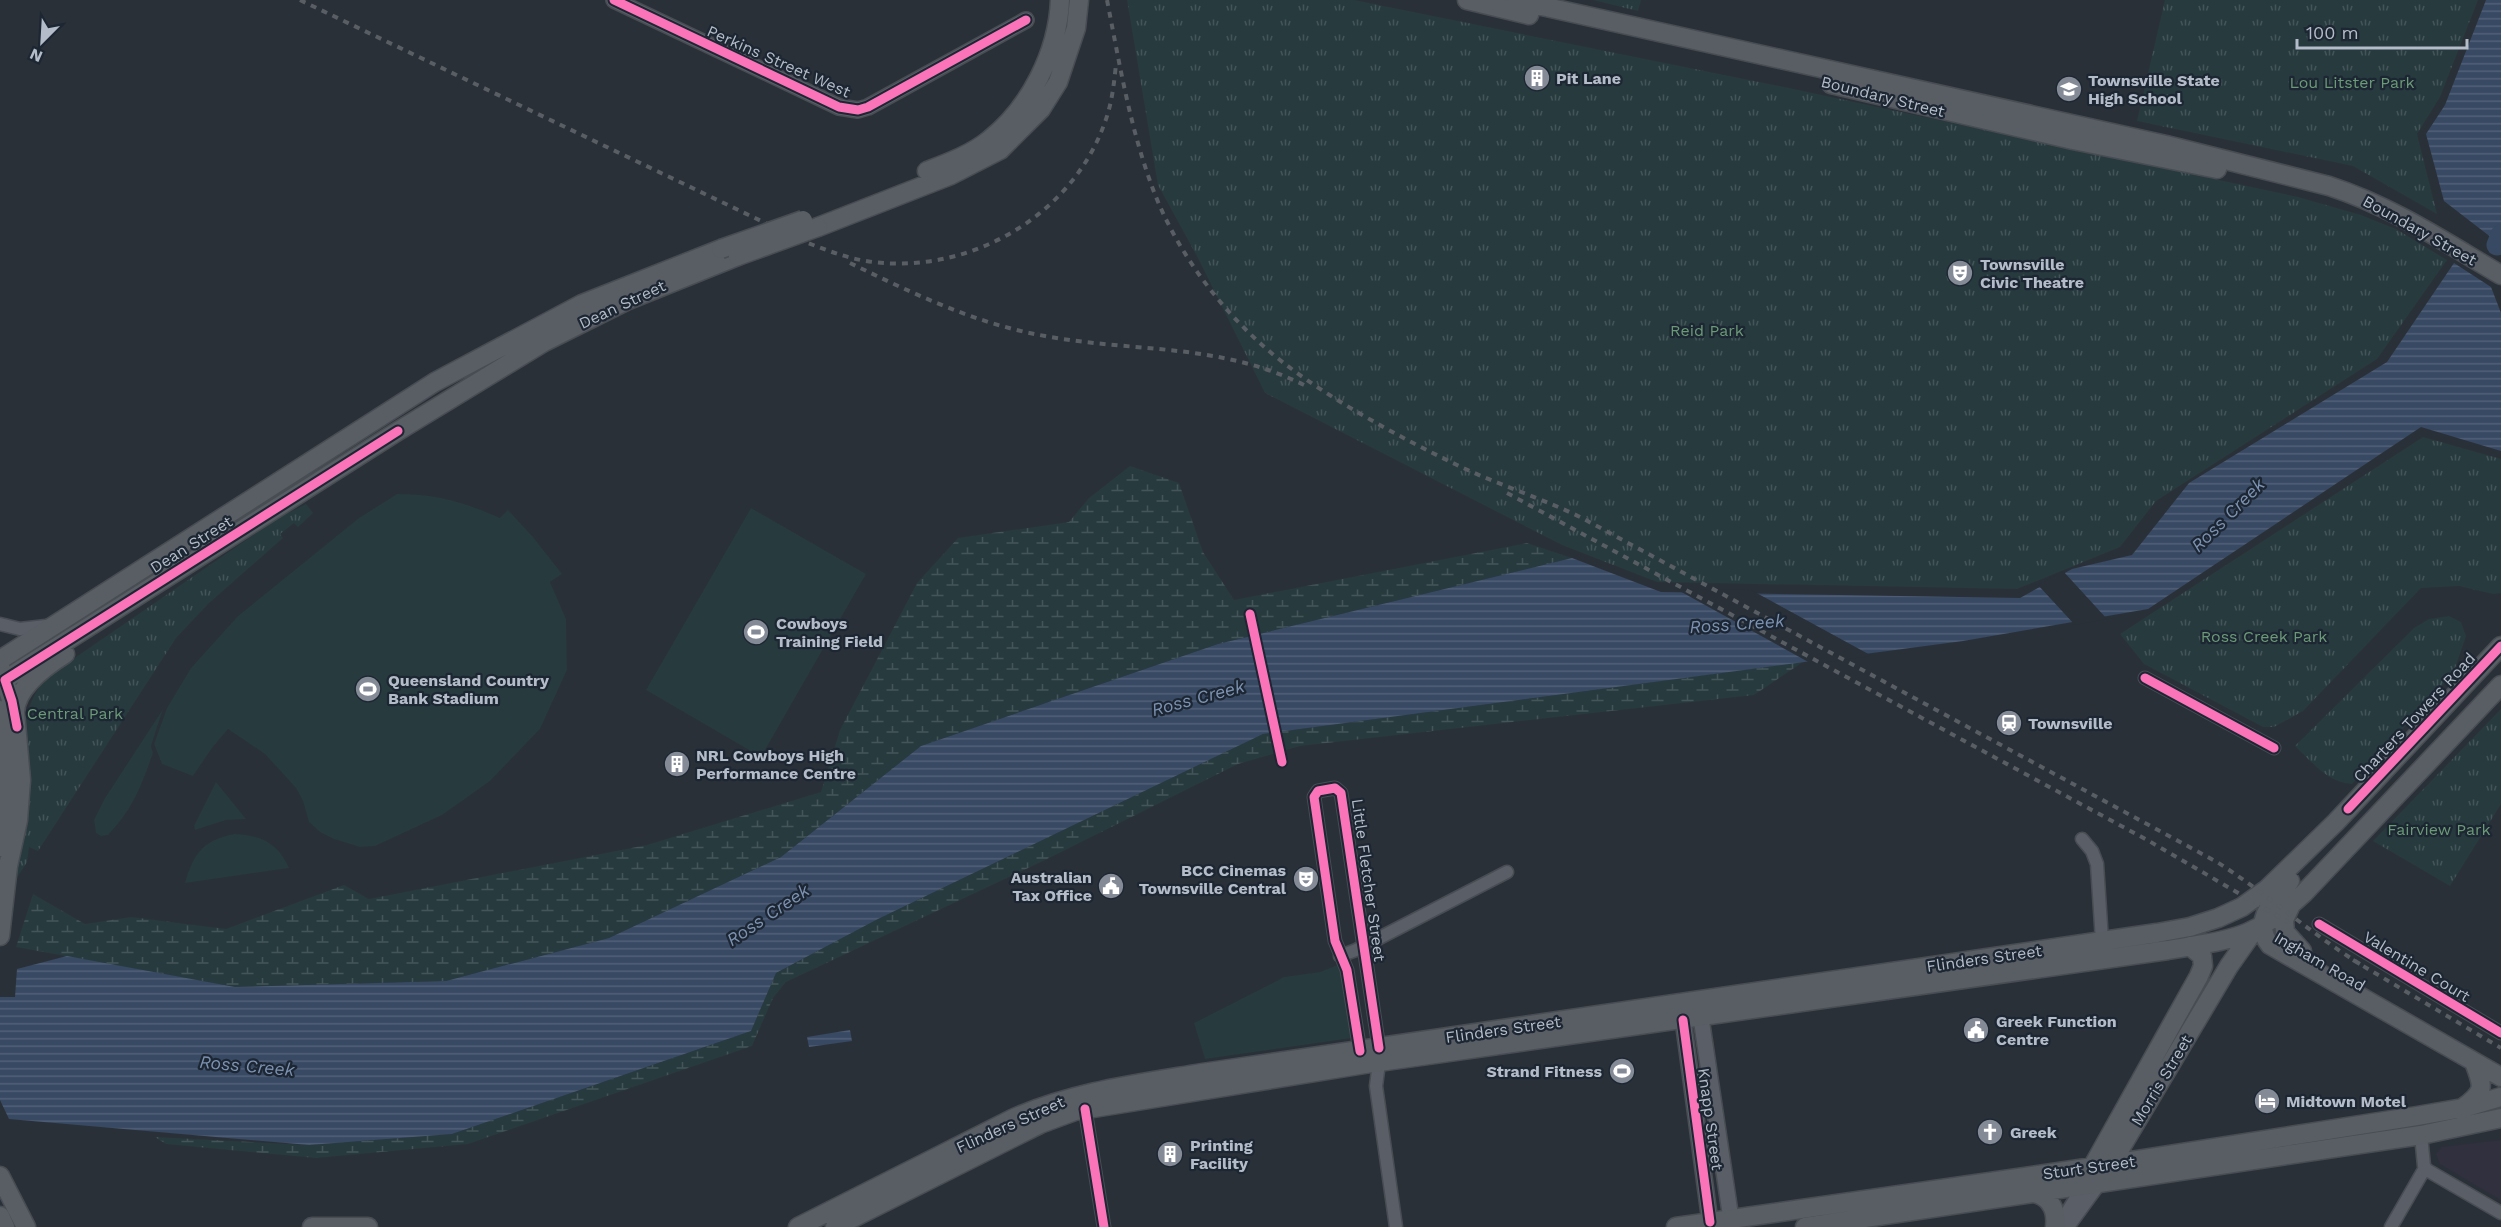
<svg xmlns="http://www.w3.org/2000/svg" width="2501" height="1227" viewBox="0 0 2501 1227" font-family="'Work Sans',sans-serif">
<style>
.medical{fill:#31303e}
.green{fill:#273a3e}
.wetland{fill:url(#wetland-marsh)}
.park{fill:url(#park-tufts)}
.water{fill:url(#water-rules)}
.pier{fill:#2a3038}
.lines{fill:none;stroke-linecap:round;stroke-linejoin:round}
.river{stroke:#384963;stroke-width:21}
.minor-casing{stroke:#484c53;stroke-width:15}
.tertiary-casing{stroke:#484c53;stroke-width:18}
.secondary-casing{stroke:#484c53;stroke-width:21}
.minor{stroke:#5a5e66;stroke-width:12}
.tertiary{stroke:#5a5e66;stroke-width:15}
.secondary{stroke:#595d64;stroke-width:18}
.rail{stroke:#595d64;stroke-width:4;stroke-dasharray:6 6;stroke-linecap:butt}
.secondary-bridge-casing{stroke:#484c53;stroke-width:21;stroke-linecap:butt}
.secondary-bridge{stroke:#595d64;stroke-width:18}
.cycleway-casing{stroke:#1d2633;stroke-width:13}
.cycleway{stroke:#fb73b8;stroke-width:9}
.labels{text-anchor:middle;stroke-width:4.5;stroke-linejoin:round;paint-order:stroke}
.street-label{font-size:16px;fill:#b4bcc9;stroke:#1d2633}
.poi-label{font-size:16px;font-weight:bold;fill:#b4bcc9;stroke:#1d2633;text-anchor:start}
.park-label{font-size:16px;fill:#6b9a76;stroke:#1d2633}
.water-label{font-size:18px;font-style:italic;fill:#7c92b1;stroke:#1d2633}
</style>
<defs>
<pattern id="wetland-marsh" width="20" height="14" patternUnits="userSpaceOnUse" patternTransform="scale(1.5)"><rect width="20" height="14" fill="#273a3e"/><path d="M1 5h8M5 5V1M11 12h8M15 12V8" fill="none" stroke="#445559"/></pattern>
<pattern id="park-tufts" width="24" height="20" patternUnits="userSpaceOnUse" patternTransform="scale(1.5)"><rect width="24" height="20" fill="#273a3e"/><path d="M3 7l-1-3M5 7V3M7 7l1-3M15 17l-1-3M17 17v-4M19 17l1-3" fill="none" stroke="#445559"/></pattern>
<pattern id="water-rules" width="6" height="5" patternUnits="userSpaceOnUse" patternTransform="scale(1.5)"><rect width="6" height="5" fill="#384963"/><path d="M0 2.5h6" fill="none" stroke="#526178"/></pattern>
</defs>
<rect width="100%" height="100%" fill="#2a3038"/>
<!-- medical -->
<path class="medical" d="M2501,1140V1200L2440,1164L2436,1154L2442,1147Z"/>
<!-- green -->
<path class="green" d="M397,494C437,494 464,502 500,518L508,510L533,537L562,574L550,582L566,619L567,670L540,729L490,781L442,815L375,846L360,847L334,839L320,832L309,822L303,801L296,788L265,754L228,729L212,748L193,776L162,764L154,744L167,708L191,668L238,616L359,518Z
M751,508L866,574L761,757L646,690Z
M163,709L151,746L153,753C141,787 133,809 108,835L101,836L96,833L94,820L105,798Z
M216,782L246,819L226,820L195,830L194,826Z
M234,834C261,835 278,843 289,868L185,883C193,854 203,840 234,834Z
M1340,964L1352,1038L1205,1059L1194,1023L1284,977L1320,972Z"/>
<!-- wetland -->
<path class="wetland" d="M1130,466L1179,483L1203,552L1234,600L1527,543L1572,558L1218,644L921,746L781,857L609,938L446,981L235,987L16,947L33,894L85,924L131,917L226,929L344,885L369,899L647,845L821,792L840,730L917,583L958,538L1069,522L1089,498Z
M1803,662L1754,695L1300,746L1238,764L1043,861L786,982L773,998L752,1046L468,1144L316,1158L166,1144L155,1137L309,1145L452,1134L751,1031L776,973L878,919L1263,734Z"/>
<!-- park -->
<path class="park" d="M1127,0H1354L1789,88L2298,197L2361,215L2396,229L2447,260L2377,359L2156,501L2120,547L2017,589L1657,582L1562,545L1265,393L1198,258L1158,185Z
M1593,0H1641L1638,11Z
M2165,0H2478L2440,97L2417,134L2437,214L2353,166L2137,121Z
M2423,437L2501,459V593L2493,594L2459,586L2421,588L2303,711L2274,727H2263L2144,664L2120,634Z
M306,504L313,513L298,527L294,523L280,534L283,538L209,603L176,638L38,851L29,847L27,862L0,904V757L25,732C26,709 33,694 47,677L278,518Z
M2449,616L2461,622L2466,636L2453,674L2352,784C2328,783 2312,762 2295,746L2414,628L2429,619Z
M2501,709V804L2450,886L2373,841Z"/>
<!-- water -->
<path class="water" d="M2486,0H2501V243L2492,238L2444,201L2426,134L2445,105Z
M2454,263L2491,287L2501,313V451L2421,427L2148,609L1963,641L1263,734L878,919L776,973L751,1031L452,1134L309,1145L9,1119L0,1100V997H15L17,969L67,956L235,987L446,981L609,938L781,857L921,746L1218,644L1572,558L1661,592L2020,598L2072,569L2132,555L2189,483L2387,362Z
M850,1030L852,1041L809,1047L807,1037Z"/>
<!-- pier -->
<path class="pier" d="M2063,571L2107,619L2075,625L2038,585Z
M1676,589L1751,590L1872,656L1812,664Z"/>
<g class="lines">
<!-- river -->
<path class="river" d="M2497,245L2501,235"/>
<!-- minor casing -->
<g class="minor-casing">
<path id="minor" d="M0,624L20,629L46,626
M2145,678L2274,748
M2082,839L2092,851L2097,864L2102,941
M2319,924L2501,1033
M1340,956L1356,950L1507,872
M1360,1051L1347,970L1335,941L1314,797L1318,791L1335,788L1341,793L1379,1048
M1379,1063L1376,1086L1396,1227
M1085,1109L1104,1227
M2421,1135L2424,1166L2427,1170L2501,1213
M2058,1227L2083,1186
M2068,1227L2100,1183
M2391,1227L2425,1168"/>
</g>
<!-- tertiary casing -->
<g class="tertiary-casing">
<path id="tertiary" d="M614,0L839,107L858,110L868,107L1026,20
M1701,1018L1731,1219
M1683,1020L1710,1222"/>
</g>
<!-- secondary casing -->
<g class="secondary-casing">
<path id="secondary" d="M1467,0L1529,15
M1515,0L2166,145L2329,186C2391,206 2445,242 2501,275
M1831,84L2073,140L2217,169
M927,171C948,163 972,154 989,140C1030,108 1058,52 1060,0
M818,227L951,175L1000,150L1041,109L1058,82L1076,28L1079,0
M0,660L435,382L582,304L721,249
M0,683L398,431L544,342L626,301L738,256
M0,710L4,731L6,849
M15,712C16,688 46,666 65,654
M2290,881C2275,899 2251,921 2270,945L2501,1077
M2290,907L2284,920L2285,932L2302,951
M0,936L8,866L18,820L21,780L15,712L1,669
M2464,1107C2486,1091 2483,1086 2474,1062
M2107,1171L2229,966L2253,932
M2089,1173L2199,976L2203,966L2202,956L2190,946
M0,1176L26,1227
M2034,1193C2051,1197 2057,1210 2055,1227
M0,1216L5,1227
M312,1227H368
M798,1227L1012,1119C1072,1092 1136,1084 1202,1073L2157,933L2190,927L2218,918L2242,907L2267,889L2336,822L2501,646
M835,1227L1040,1124L1075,1111L1365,1064L2168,950C2232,939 2254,940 2304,893L2501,685
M1676,1227L2093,1167L2417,1116L2463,1108L2501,1097
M1805,1227L2421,1135L2501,1118"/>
</g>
<!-- minor -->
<use href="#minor" class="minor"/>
<!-- tertiary -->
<use href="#tertiary" class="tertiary"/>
<!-- secondary -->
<use href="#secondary" class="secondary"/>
<!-- rail -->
<path class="rail" d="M300,0L803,241C826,250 848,259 873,262C970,274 1072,216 1105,122C1112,103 1114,84 1116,64
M1107,0C1119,61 1129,122 1150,181C1171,242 1213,301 1261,344C1313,391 1395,435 1457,465C1498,485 1542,498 1582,518L2217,862C2267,894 2310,933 2360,964
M850,263C912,293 976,324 1045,336C1136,353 1219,342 1306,386
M1507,493L2149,841L2288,922
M2353,960L2501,1048"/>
<!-- secondary-bridge casing -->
<g class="secondary-bridge-casing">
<path id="secondary-bridge" d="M721,249L803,220
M738,256L818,227"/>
</g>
<!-- secondary-bridge -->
<use href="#secondary-bridge" class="secondary-bridge"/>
<!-- cycleway casing -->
<g class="cycleway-casing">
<path id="cycleway" d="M614,0L839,107L858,110L868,107L1026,20
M1250,614L1282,762
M2145,678L2274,748
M17,727L12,701L5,680L398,431
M2348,809L2501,646
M2319,924L2501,1033
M1683,1020L1710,1222
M1360,1051L1347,970L1335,941L1314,797L1318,791L1335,788L1341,793L1379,1048
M1085,1109L1104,1227"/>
</g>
<!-- cycleway -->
<use href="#cycleway" class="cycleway"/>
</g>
<!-- icons -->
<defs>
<g id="building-disc" transform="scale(1.35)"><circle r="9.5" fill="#848b96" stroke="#1d2633"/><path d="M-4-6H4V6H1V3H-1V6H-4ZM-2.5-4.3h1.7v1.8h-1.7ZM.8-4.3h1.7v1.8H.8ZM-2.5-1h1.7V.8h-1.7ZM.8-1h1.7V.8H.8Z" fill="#fff"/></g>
<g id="school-disc" transform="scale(1.35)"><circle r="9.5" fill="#848b96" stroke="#1d2633"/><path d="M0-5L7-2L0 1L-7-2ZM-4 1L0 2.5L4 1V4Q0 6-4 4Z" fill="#fff"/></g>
<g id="theatre-disc" transform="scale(1.35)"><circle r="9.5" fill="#848b96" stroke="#1d2633"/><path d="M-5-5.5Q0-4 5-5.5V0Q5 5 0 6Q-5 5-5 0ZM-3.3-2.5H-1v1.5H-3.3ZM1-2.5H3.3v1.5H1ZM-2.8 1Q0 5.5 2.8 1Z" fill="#fff"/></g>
<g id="stadium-disc" transform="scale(1.35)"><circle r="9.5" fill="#848b96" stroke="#1d2633"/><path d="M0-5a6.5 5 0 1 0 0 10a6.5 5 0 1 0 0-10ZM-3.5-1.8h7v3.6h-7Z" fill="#fff"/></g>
<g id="station-disc" transform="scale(1.35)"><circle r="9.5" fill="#848b96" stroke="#1d2633"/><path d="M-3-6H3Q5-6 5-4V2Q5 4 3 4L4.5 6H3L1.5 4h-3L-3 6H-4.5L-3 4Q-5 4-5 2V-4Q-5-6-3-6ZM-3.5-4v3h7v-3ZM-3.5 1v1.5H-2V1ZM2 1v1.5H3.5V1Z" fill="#fff"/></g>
<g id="civic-disc" transform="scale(1.35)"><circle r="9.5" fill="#848b96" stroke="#1d2633"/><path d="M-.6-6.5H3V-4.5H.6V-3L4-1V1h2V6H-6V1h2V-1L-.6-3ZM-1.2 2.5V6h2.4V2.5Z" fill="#fff"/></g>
<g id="hotel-disc" transform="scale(1.35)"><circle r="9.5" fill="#848b96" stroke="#1d2633"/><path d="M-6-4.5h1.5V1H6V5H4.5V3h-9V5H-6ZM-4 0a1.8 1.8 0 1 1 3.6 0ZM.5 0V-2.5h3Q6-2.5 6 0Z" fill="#fff"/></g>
<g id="church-disc" transform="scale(1.35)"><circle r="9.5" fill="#848b96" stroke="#1d2633"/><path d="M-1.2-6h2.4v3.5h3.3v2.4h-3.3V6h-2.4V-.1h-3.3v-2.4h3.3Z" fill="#fff"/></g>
</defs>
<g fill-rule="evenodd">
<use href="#building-disc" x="1537" y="78"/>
<use href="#school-disc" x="2069" y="89"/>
<use href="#theatre-disc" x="1960" y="273"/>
<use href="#stadium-disc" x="756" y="632"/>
<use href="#stadium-disc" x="368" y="689"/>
<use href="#station-disc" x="2009" y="723"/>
<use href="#building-disc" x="677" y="764"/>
<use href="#theatre-disc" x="1306" y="879"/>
<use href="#civic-disc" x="1111" y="886"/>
<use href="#civic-disc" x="1976" y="1030"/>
<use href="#stadium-disc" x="1622" y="1071"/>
<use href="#hotel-disc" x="2267" y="1101"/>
<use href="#church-disc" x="1990" y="1132"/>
<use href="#building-disc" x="1170" y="1154"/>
</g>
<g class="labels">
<!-- street labels -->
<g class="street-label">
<text transform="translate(779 61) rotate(24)" y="6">Perkins Street West</text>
<text transform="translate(1883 96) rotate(14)" y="6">Boundary Street</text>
<text transform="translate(2420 230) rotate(29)" y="6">Boundary Street</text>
<text transform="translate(622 304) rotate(-25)" y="6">Dean Street</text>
<text transform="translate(191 544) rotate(-32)" y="6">Dean Street</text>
<text transform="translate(2414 717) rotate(-47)" y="6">Charters Towers Road</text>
<text transform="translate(1369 880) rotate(82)" y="6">Little Fletcher Street</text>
<text transform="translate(1984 958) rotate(-8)" y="6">Flinders Street</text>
<text transform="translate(2320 961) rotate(30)" y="6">Ingham Road</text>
<text transform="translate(2417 966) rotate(31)" y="6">Valentine Court</text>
<text transform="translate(1503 1029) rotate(-8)" y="6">Flinders Street</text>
<text transform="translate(2161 1080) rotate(-59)" y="6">Morris Street</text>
<text transform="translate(1711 1119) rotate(82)" y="6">Knapp Street</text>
<text transform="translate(1010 1124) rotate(-24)" y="6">Flinders Street</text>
<text transform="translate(2089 1167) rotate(-8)" y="6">Sturt Street</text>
</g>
<!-- poi labels -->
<g class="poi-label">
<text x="1556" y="84">Pit Lane</text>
<text x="2088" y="86">Townsville State<tspan x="2088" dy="18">High School</tspan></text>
<text x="1980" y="270">Townsville<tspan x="1980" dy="18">Civic Theatre</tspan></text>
<text x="776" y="629">Cowboys<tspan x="776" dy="18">Training Field</tspan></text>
<text x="388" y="686">Queensland Country<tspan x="388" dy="18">Bank Stadium</tspan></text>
<text x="2028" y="729">Townsville</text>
<text x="696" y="761">NRL Cowboys High<tspan x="696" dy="18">Performance Centre</tspan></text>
<text x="1286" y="876" text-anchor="end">BCC Cinemas<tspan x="1286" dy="18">Townsville Central</tspan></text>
<text x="1092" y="883" text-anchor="end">Australian<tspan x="1092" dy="18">Tax Office</tspan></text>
<text x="1996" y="1027">Greek Function<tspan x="1996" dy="18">Centre</tspan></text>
<text x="1602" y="1077" text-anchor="end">Strand Fitness</text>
<text x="2286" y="1107">Midtown Motel</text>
<text x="2010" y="1138">Greek</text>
<text x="1190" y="1151">Printing<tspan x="1190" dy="18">Facility</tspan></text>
</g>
<!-- park labels -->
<g class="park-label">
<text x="2352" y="88">Lou Litster Park</text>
<text x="1707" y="336">Reid Park</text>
<text x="2264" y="642">Ross Creek Park</text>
<text x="75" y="719">Central Park</text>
<text x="2439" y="835">Fairview Park</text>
</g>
<!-- water labels -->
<g class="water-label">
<text transform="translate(2228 515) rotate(-45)" y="6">Ross Creek</text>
<text transform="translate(1737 624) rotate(-4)" y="6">Ross Creek</text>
<text transform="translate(1198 698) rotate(-15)" y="6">Ross Creek</text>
<text transform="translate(768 915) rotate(-34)" y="6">Ross Creek</text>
<text transform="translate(247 1066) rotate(5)" y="6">Ross Creek</text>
</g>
</g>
<!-- north arrow -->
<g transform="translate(42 42) rotate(204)" stroke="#1d2633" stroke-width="4.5" paint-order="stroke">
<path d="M0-4.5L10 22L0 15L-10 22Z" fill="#b4bcc9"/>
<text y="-9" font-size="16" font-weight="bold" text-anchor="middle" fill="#b4bcc9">N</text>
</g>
<!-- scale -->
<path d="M2297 39v9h170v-9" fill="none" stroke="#b4bcc9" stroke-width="3"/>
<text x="2306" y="39" font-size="18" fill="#b4bcc9" stroke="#1d2633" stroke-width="4.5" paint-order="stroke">100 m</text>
</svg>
